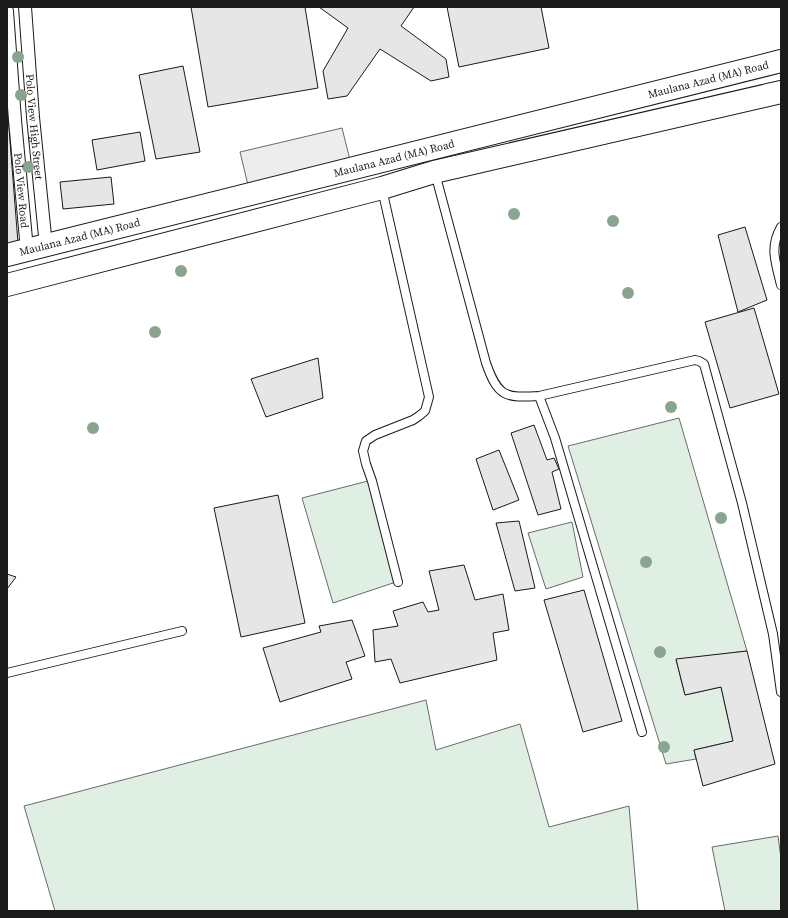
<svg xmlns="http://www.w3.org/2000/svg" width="788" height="918" viewBox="0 0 788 918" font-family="'Source Serif 4',serif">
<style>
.green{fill:#e0efe3;stroke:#6a6a6a}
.parking{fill:#ededed;stroke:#6a6a6a}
.building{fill:#e6e6e6;stroke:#1a1a1a}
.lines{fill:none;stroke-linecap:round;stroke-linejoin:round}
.service-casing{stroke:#1a1a1a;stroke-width:10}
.pedestrian-casing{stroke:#1a1a1a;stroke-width:14}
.primary-casing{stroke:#1a1a1a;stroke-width:24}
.service{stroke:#fff;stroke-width:8}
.pedestrian{stroke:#fff;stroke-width:12}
.primary{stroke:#fff;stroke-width:22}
.tree{fill:#8aa48f}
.labels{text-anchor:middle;stroke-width:3;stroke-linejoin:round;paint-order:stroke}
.street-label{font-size:11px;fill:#1a1a1a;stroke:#fff}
</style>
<rect width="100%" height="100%" fill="#fff"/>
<!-- green -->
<path class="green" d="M679,418L747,651L676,660L685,695L721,687L733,741L694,750L696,759L666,764L568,446Z
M368,481L396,582L333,603L302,498Z
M572,522L583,577L546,589L528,533Z
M426,700L436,750L520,724L549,827L629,806L638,911H55L24,806Z
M778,836L781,858V911H725L712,847Z"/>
<!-- parking -->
<path class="parking" d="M342,128L350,160L248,185L240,152Z"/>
<!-- building -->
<path class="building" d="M191,7H305L318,88L208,107Z
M319,7H414L401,26L446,59L449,77L431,81L380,49L347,96L328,99L323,71L348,28Z
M447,7H541L549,48L459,67Z
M183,66L200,152L156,159L139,75Z
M7,103L18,243L7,246Z
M140,132L145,161L97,170L92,140Z
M111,177L114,204L63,209L60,182Z
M745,227L767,300L738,312L718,235Z
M754,308L779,394L730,408L705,322Z
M318,358L323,398L266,417L251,379Z
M534,425L547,460L554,458L559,469L552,472L561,509L538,515L511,433Z
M499,450L519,500L493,510L476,459Z
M278,495L305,623L241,637L214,508Z
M519,521L535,588L515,591L496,523Z
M464,565L475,600L503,594L509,630L493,633L497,660L400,683L391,659L375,662L373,630L398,626L393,611L423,602L428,612L439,610L429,571Z
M7,574L16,577L7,589Z
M584,590L622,721L583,732L544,600Z
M352,620L365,656L346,662L352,679L280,702L263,648L321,632L319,626Z
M747,651L775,764L703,786L694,750L733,741L721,687L685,695L676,659Z"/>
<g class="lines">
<!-- service casing -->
<g class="service-casing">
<path id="service" d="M435,173L486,363C498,397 505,398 539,396L695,360L699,361L704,364L742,503L773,634L781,692
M382,189L429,397L425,411L419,416L413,420L375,435L366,441L363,451L366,464L372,481L398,582
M781,227C769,248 776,263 781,285
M539,396L555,438L642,732
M7,673L182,631"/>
</g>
<!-- pedestrian casing -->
<g class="pedestrian-casing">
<g id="pedestrian">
<path id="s1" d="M25,7L33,117L46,246"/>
<path id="s2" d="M7,11L15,120L27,250"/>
</g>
</g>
<!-- primary casing -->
<g class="primary-casing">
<g id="primary">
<path id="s3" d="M7,255L781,61"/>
<path d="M7,285L382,188L434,172L781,92"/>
</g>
</g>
<!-- service -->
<use href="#service" class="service"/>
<!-- pedestrian -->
<use href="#pedestrian" class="pedestrian"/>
<!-- primary -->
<use href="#primary" class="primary"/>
</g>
<!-- trees -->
<g class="tree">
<circle cx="18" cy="57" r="6"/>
<circle cx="21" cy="95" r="6"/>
<circle cx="28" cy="167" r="6"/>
<circle cx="514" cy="214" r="6"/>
<circle cx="613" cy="221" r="6"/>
<circle cx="181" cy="271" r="6"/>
<circle cx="628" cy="293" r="6"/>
<circle cx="155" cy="332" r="6"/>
<circle cx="671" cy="407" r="6"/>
<circle cx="93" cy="428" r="6"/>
<circle cx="721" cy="518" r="6"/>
<circle cx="646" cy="562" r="6"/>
<circle cx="660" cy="652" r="6"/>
<circle cx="664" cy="747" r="6"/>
</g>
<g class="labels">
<!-- street labels -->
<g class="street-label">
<text dy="4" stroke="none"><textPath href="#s3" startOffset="723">Maulana Azad (MA) Road</textPath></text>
<text dy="4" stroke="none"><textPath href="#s1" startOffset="120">Polo View High Street</textPath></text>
<text dy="4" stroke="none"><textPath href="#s3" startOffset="399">Maulana Azad (MA) Road</textPath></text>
<text dy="4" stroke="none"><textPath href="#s2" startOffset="180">Polo View Road</textPath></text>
<text dy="4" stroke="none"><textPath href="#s3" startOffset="75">Maulana Azad (MA) Road</textPath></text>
</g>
</g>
<!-- border -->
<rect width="788" height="918" fill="none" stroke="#1a1a1a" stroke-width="16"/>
</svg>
